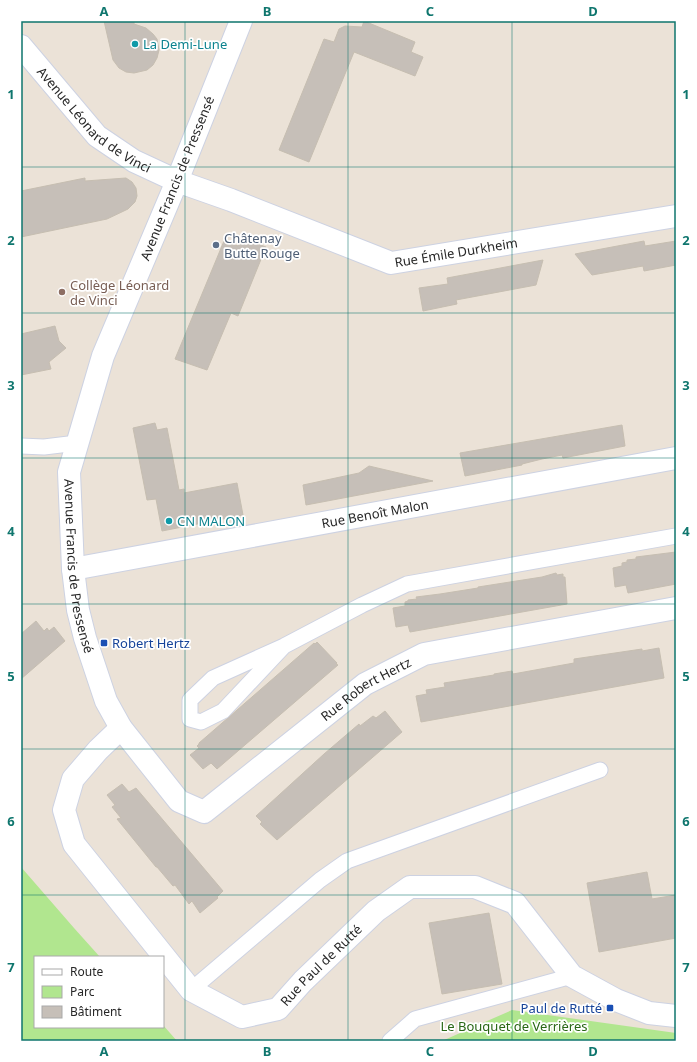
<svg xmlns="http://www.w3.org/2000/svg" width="697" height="1062" viewBox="0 0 697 1062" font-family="'Noto Sans',sans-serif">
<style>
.green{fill:#b1e68f}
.building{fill:#c6bfb8;stroke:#c6beb1}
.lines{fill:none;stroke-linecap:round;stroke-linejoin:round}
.service-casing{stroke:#cdd2e2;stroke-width:17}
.minor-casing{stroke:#cdd2e2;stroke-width:24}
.service{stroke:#fff;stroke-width:15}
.minor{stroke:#fff;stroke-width:22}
.grid{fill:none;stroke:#0f766e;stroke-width:1;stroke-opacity:0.55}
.culture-dot{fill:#0f9aa8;stroke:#fff;stroke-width:1.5}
.service-dot{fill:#5c6f8a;stroke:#fff;stroke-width:1.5}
.education-dot{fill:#8d6e63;stroke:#fff;stroke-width:1.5}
.transit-dot{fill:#1a4fb4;stroke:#fff;stroke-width:1.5}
.labels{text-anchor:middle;stroke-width:3.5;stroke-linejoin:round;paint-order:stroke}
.culture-label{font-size:13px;fill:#0d838f;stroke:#fff;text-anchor:start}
.street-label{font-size:13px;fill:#272727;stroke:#fff}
.service-label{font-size:13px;fill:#4e5e75;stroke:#fff;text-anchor:start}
.education-label{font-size:13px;fill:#785e54;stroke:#fff;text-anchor:start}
.transit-label{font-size:13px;fill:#164399;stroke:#fff;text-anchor:start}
.park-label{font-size:13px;fill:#296715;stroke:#fff}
.neatline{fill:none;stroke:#0f766e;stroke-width:1.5}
.grid-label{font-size:13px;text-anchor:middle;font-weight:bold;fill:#0f766e}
</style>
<rect width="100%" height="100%" fill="#ebe2d7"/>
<!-- green -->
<path class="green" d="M21,867L74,928L100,957H35V1027H163V1025L177,1041H21Z
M512,1010L676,1033V1041H442Z"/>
<!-- building -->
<path class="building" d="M104,21H134V24L146,28L153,34L157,39L159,50L157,58L153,65L147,70L134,73L126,72L119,68L113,60Z
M364,21L415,42L411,52L423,57L415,76L354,52L309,162L279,150L324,39L334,42L339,29L345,26L362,27Z
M85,178V181L126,178L132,182L136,188L137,196L135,202L128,209L107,219L21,237V191Z
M242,238L266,247L238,316L231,313L207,370L175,359L224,241L238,246Z
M644,241L645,246L676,241V265L644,271L643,266L592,275L575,254Z
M543,260L536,285L456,300L457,304L423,311L419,288L448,284L447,278Z
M55,326L59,341L66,348L49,362L51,369L21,375V334Z
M155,423L157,430L167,428L179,490L184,489V493L237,483L243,515L162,531L156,499L147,500L133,428Z
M622,425L625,446L563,458L562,455L542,459L522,464V465L465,476L460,453Z
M369,466L433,481L306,505L303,485L359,473Z
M676,552V584L628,593L626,585L615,587L613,568L622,566V563L627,562V560L636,559V557Z
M556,573L557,575L563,574V577H565L567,604L410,632L408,625L396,627L393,608L405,606V602L408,601V600L417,599L416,597L440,594L478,588V587L542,577Z
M36,621L44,631L47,628L49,631L54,627L65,641L21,679V634Z
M317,642L337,663L336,664L338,665L217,769L211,763L203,769L190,755L199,748L197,746L199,744V743L229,717L314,643L315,644Z
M659,648L664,678L421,722L416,696L427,694L426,690L445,687L444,683L494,675V674L512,671L513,674L574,663V659L642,649V651Z
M385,711L402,732L277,840L260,824L262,822L256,816L324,754L359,724L360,726L373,716L376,718Z
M122,784L129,792L136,788L223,891L217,897L218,898L200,913L192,901L189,904L175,885L173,886L157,867H156L117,819L121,818L112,807L115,805L107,795Z
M647,872L652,899L676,895V938L599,952L587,883Z
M489,913L502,984L442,994L429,923Z"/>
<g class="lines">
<!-- service casing -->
<g class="service-casing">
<path id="service" d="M21,446L44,447L77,443
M284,646L223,711L201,722L190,719V700L213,678L284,646L362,605L407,584L676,536
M191,990L320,880L347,861L600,770
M390,1041L415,1019L572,976"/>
</g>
<!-- minor casing -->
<g class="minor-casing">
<g id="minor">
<path id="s1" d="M241,21L177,181L103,356L69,472L73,569L78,610L85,638L106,701L121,728L179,801L204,812L365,684L424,654L676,608"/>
<path id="s2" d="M21,46L97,136L134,161L177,181L231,200L391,263L676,216"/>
<path id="s3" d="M73,569L676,458"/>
<path id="s4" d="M121,728L98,750L73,779L64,810L74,844L191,990L242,1017L278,1009L303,981L376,911L410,887H475L515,903L572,976L616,1000L649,1013L676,1016"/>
</g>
</g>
<!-- service -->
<use href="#service" class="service"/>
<!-- minor -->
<use href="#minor" class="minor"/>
</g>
<!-- grid -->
<path class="grid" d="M185,21V1041M348,21V1041M512,21V1041M21,167H676M21,313H676M21,458H676M21,604H676M21,749H676M21,895H676"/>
<!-- markers -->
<g class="culture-dot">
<circle cx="135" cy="44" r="4"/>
<circle cx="169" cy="521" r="4"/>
</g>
<circle class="service-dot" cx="216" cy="245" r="4"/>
<circle class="education-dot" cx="62" cy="292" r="4"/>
<g class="transit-dot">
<rect x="100" y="639" width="8" height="8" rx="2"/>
<rect x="606" y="1004" width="8" height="8" rx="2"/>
</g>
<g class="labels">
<!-- culture labels -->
<g class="culture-label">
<text x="143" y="49">La Demi-Lune</text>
<text x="177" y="526">CN MALON</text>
</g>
<!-- street labels -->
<g class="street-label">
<text dy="5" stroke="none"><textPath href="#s2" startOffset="105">Avenue Léonard de Vinci</textPath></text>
<text transform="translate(177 178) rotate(-68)" y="5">Avenue Francis de Pressensé</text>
<text dy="5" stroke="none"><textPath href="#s2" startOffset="505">Rue Émile Durkheim</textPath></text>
<text dy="5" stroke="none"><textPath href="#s3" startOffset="307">Rue Benoît Malon</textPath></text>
<text dy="5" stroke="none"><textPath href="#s1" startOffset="578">Avenue Francis de Pressensé</textPath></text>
<text dy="5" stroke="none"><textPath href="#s1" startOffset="1072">Rue Robert Hertz</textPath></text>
<text dy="5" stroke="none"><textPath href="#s4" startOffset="481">Rue Paul de Rutté</textPath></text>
</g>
<!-- service labels -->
<g class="service-label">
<text x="224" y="243">Châtenay<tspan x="224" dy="15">Butte Rouge</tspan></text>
</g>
<!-- education labels -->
<g class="education-label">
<text x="70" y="290">Collège Léonard<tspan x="70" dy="15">de Vinci</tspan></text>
</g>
<!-- transit labels -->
<g class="transit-label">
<text x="112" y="648">Robert Hertz</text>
<text x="602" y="1013" text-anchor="end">Paul de Rutté</text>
</g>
<!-- park labels -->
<g class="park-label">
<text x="514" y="1031">Le Bouquet de Verrières</text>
</g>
</g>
<!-- border -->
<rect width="697" height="1062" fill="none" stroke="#ffffff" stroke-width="44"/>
<!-- legend -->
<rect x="34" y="956" width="130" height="72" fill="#ffffff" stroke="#a9a9a9"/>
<rect x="42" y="969" width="20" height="6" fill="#ffffff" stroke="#a9a9a9"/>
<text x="70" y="976" font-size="12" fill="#272727">Route</text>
<rect x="42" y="986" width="20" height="12" fill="#b1e68f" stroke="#a9a9a9"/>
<text x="70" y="996" font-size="12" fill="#272727">Parc</text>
<rect x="42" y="1006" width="20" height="12" fill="#c6bfb8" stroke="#a9a9a9"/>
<text x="70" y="1016" font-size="12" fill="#272727">Bâtiment</text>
<rect x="22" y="22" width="653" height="1018" class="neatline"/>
<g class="grid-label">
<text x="104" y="16">A</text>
<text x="267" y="16">B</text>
<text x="430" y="16">C</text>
<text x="593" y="16">D</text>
<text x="11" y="99">1</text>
<text x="686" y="99">1</text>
<text x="11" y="245">2</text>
<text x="686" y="245">2</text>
<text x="11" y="390">3</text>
<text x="686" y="390">3</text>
<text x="11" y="536">4</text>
<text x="686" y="536">4</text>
<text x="11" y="681">5</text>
<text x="686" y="681">5</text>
<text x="11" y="826">6</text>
<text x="686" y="826">6</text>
<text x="11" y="972">7</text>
<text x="686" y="972">7</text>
<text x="104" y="1056">A</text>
<text x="267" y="1056">B</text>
<text x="430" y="1056">C</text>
<text x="593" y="1056">D</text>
</g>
</svg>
